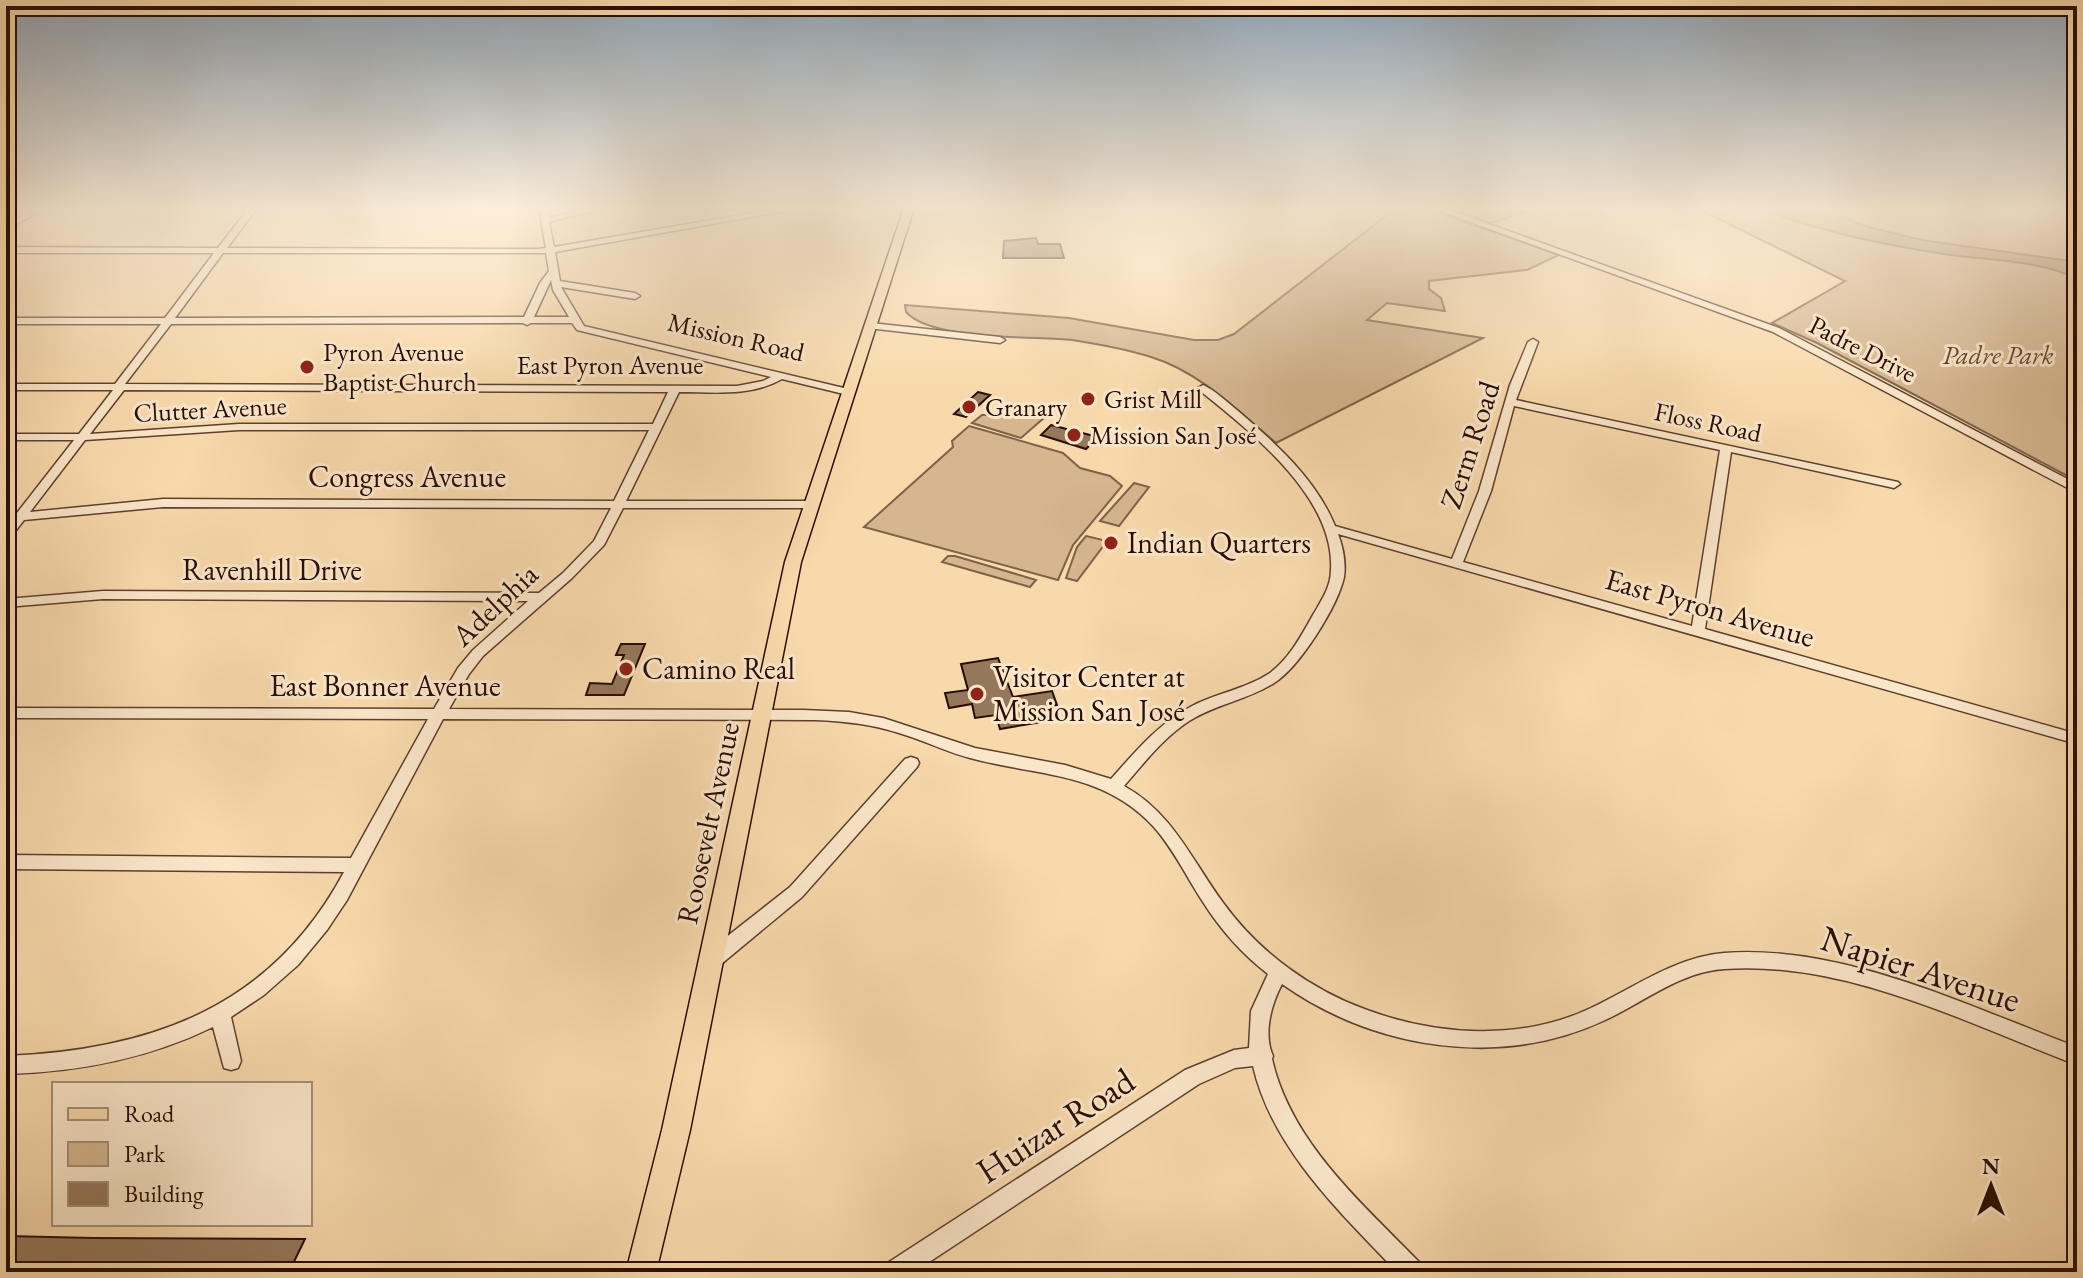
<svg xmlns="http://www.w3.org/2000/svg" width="2083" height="1278" viewBox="0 0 2083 1278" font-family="'EB Garamond',serif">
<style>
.green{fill:#d5b68f;stroke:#7f6249;stroke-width:2}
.water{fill:#b29473;stroke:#7b5e46;stroke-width:2}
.building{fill:#95775b;stroke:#290d03;stroke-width:2}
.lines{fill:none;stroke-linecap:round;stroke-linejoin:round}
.minor-casing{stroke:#5d402d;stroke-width:3}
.major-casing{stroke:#290d03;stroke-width:3}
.minor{fill:#fae6c9;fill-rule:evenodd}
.major{fill:#f8d9ac;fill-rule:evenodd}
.poi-dot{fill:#8f2418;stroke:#fae6c9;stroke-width:3}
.labels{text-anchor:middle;stroke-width:6;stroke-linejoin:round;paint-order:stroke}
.far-street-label{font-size:26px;fill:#290d03;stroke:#fae6c9}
.far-poi-label{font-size:26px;fill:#290d03;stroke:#fae6c9;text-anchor:start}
.far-park-label{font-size:26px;font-style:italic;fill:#654834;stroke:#fae6c9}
.street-label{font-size:30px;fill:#290d03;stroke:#fae6c9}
.poi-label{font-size:30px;fill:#290d03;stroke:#fae6c9;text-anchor:start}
.near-street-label{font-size:36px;fill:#290d03;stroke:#fae6c9}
</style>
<rect width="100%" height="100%" fill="#f8d9ac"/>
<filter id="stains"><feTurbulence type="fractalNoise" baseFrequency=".0025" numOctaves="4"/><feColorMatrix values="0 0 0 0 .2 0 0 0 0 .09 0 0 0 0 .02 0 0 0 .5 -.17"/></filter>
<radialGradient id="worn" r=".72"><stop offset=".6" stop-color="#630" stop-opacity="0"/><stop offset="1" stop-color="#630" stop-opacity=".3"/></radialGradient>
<!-- green -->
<path class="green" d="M1396,208H1425L1559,255L1527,270L1429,281V289L1441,298L1445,311L1387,303L1367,320L1483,338L1276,443C1238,411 1200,372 1151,357C1126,349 1098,344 1072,340C1034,336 932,341 906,312L905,305L1069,318L1194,340H1218L1234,334Z
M1447,208H1539L1491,223Z
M1696,208H2077V481L1817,343L1772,323L1845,281Z
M1034,413L1045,417L1021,438L972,423L982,415Z
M969,426L1063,453L1080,468L1110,476L1122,486L1073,545L1058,580L864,527L953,447L952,441Z
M1134,483L1149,487L1119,526L1100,521Z
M1086,536L1107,541L1077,581L1066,578L1077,547Z
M948,556H955L1036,580L1030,587L942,562Z"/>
<!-- water -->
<path class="water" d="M1759,208H1822L1864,226L1922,240L2077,262V279C2044,261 1988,260 1950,255C1884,245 1821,232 1759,208Z"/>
<!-- building -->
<path class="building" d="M1036,238L1038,244H1060L1064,258H1003L1004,241Z
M978,392L990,395L966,417L954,414Z
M1051,425L1098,437L1086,449L1041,435Z
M621,644H645L624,695H586L590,683L612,684L624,655H616Z
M998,658L1013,697L1052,691L1057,705L1038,708L1042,722L1000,729L996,715L975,718L972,704L949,708L945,693L968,690L961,664Z
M6,1236L93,1238L305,1239L289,1272H6Z"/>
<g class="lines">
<!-- minor casing -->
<g class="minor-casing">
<path id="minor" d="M36,208H46L6,230V225Z
M249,208H257L227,248L538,249L546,248L539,208H547L549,218L588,208H603L549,222L554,247L782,208H802L555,252L560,281L635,293L640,296L635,299L561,287L584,326L848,389L853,392L848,395L782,379C751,397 713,392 679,392L626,501H809L815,505L813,508H623L604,545L572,578L483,656L469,674L449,709L803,710L849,712L883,718L975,748L1065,765L1111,779C1135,752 1159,723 1192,706C1217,693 1246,689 1270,673C1290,658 1301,636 1313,615C1321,601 1331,587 1331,570C1335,497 1251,432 1199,390L1198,388L1203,385C1216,391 1227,402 1238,411C1275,443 1316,479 1335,526L1452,559L1479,491L1510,385L1528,342L1533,339L1538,342L1516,400L1898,482L1900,484L1894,488L1731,452L1705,629L2077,734V744L1338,534C1343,547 1346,564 1344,577C1338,606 1299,668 1274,683C1247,700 1216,704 1189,721C1163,738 1144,763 1124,786C1173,813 1192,861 1224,904C1259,952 1311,990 1367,1010C1438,1036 1522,1041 1591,1008C1634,988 1675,957 1724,953C1843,944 1967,1006 2077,1047V1065C1967,1023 1844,960 1724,969C1679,972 1643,1003 1603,1021C1500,1069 1374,1049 1282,984C1271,1005 1263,1034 1273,1056L1272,1059C1291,1143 1363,1204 1421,1264L1425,1272H1397C1341,1213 1272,1149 1253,1066L1235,1068L1199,1084L914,1272H882L886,1264L1185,1070L1234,1050L1249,1048L1251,1011L1268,974C1242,954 1220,929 1203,902C1186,876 1173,848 1153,826C1103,772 1039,776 974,759C948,753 924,740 899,733C871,724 843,721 815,720L443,719L347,900L327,930L298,965L264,995L231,1017L241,1061L238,1068L231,1070L224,1068L213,1027C147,1059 79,1072 6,1074V1056C152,1050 272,1007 344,872L6,869V855L351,858L428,719L6,718V708L434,709L458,668L473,650L528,601L103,599L6,607V599L103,591L539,593L563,573L594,541L611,508L163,507L24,520L10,538L6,539V527L10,521L6,522V514L17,513L74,440H6V434H79L113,390H6V384H115L161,324H6V318H165L214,253H6V247L218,248ZM223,253H546L549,271L540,283L524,317L175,318ZM551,280L553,290L569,317H534ZM523,323L527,325L531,323H572L577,330L771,377L763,381L737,386L125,384L171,324ZM124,390L668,392L653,424H239L90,434ZM1514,406L1720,450L1692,626L1463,562L1491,491ZM239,430H649L614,501L163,499L30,512L85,440Z
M1432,208H1444L1779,328L2077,484V493L1773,332Z
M871,323L1000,337L1005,340L1000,343L868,328V324Z
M911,757L917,759L919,763L917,767L802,897L720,965L713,967L706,965L704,959L706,953L790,887L905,759Z"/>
</g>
<!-- major casing -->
<g class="major-casing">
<path id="major" d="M904,208H914L801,562L690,1130L656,1272H626L662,1130L785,562Z"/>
</g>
<!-- minor -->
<use href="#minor" class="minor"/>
<!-- major -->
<use href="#major" class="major"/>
</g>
<!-- sky -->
<linearGradient id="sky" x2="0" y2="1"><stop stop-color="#92a7b9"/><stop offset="0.54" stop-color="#fceeda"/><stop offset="1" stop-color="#fceeda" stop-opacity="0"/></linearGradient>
<rect width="2083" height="387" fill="url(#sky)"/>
<!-- markers -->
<g class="poi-dot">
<circle cx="307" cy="367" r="8"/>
<circle cx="1088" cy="399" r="8"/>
<circle cx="969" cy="407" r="8"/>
<circle cx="1074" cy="435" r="8"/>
<circle cx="1111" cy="543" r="8"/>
<circle cx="626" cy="669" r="8"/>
<circle cx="977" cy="694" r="8"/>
</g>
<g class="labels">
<!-- far-street labels -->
<g class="far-street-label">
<text transform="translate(736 337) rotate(13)" y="9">Mission Road</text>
<text transform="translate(1863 349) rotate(27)" y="9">Padre Drive</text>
<text x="610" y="374">East Pyron Avenue</text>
<text transform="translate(210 409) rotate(-3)" y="9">Clutter Avenue</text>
<text transform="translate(1708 422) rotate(12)" y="9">Floss Road</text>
</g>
<!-- far-poi labels -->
<g class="far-poi-label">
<text x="323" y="361">Pyron Avenue<tspan x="323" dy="30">Baptist Church</tspan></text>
<text x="1104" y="408">Grist Mill</text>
<text x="985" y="416">Granary</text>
<text x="1090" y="444">Mission San José</text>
</g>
<!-- far-park labels -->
<g class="far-park-label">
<text x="1998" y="364">Padre Park</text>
</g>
<!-- street labels -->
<g class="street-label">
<text transform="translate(1470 445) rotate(-72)" y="10">Zerm Road</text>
<text x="407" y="487">Congress Avenue</text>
<text x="272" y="580">Ravenhill Drive</text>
<text transform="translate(495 605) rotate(-43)" y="10">Adelphia</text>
<text transform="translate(1710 608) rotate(16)" y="10">East Pyron Avenue</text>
<text x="385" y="696">East Bonner Avenue</text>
<text transform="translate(708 823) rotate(-78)" y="10">Roosevelt Avenue</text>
</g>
<!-- poi labels -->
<g class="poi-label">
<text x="1127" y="553">Indian Quarters</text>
<text x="642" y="679">Camino Real</text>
<text x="993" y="687">Visitor Center at<tspan x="993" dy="34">Mission San José</tspan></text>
</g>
<!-- near-street labels -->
<g class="near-street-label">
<text transform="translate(1921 968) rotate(18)" y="13">Napier Avenue</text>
<text transform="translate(1055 1125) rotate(-33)" y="13">Huizar Road</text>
</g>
</g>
<!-- margin -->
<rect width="2083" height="1278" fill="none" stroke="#f8d9ac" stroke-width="32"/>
<rect x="8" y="8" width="2067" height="1262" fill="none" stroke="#290d03" stroke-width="4"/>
<rect x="16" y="16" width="2051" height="1246" fill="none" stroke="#290d03" stroke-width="2"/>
<!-- legend -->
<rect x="52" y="1082" width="260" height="144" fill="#fae6c9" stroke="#a68f7a" stroke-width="2"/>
<rect x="68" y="1108" width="40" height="12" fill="#f8d9ac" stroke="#a68f7a" stroke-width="2"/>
<text x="124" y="1122" font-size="24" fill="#290d03">Road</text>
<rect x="68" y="1142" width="40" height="24" fill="#d5b68f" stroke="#a68f7a" stroke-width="2"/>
<text x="124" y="1162" font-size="24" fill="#290d03">Park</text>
<rect x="68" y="1182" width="40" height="24" fill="#95775b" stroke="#a68f7a" stroke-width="2"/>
<text x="124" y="1202" font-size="24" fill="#290d03">Building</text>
<!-- north arrow -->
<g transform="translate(1991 1186)" stroke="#fae6c9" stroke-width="6" paint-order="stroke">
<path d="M0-6L14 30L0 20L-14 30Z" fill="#290d03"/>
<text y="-12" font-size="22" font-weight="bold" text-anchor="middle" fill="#290d03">N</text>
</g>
<rect width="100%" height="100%" filter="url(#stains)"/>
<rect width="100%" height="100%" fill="url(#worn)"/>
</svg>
